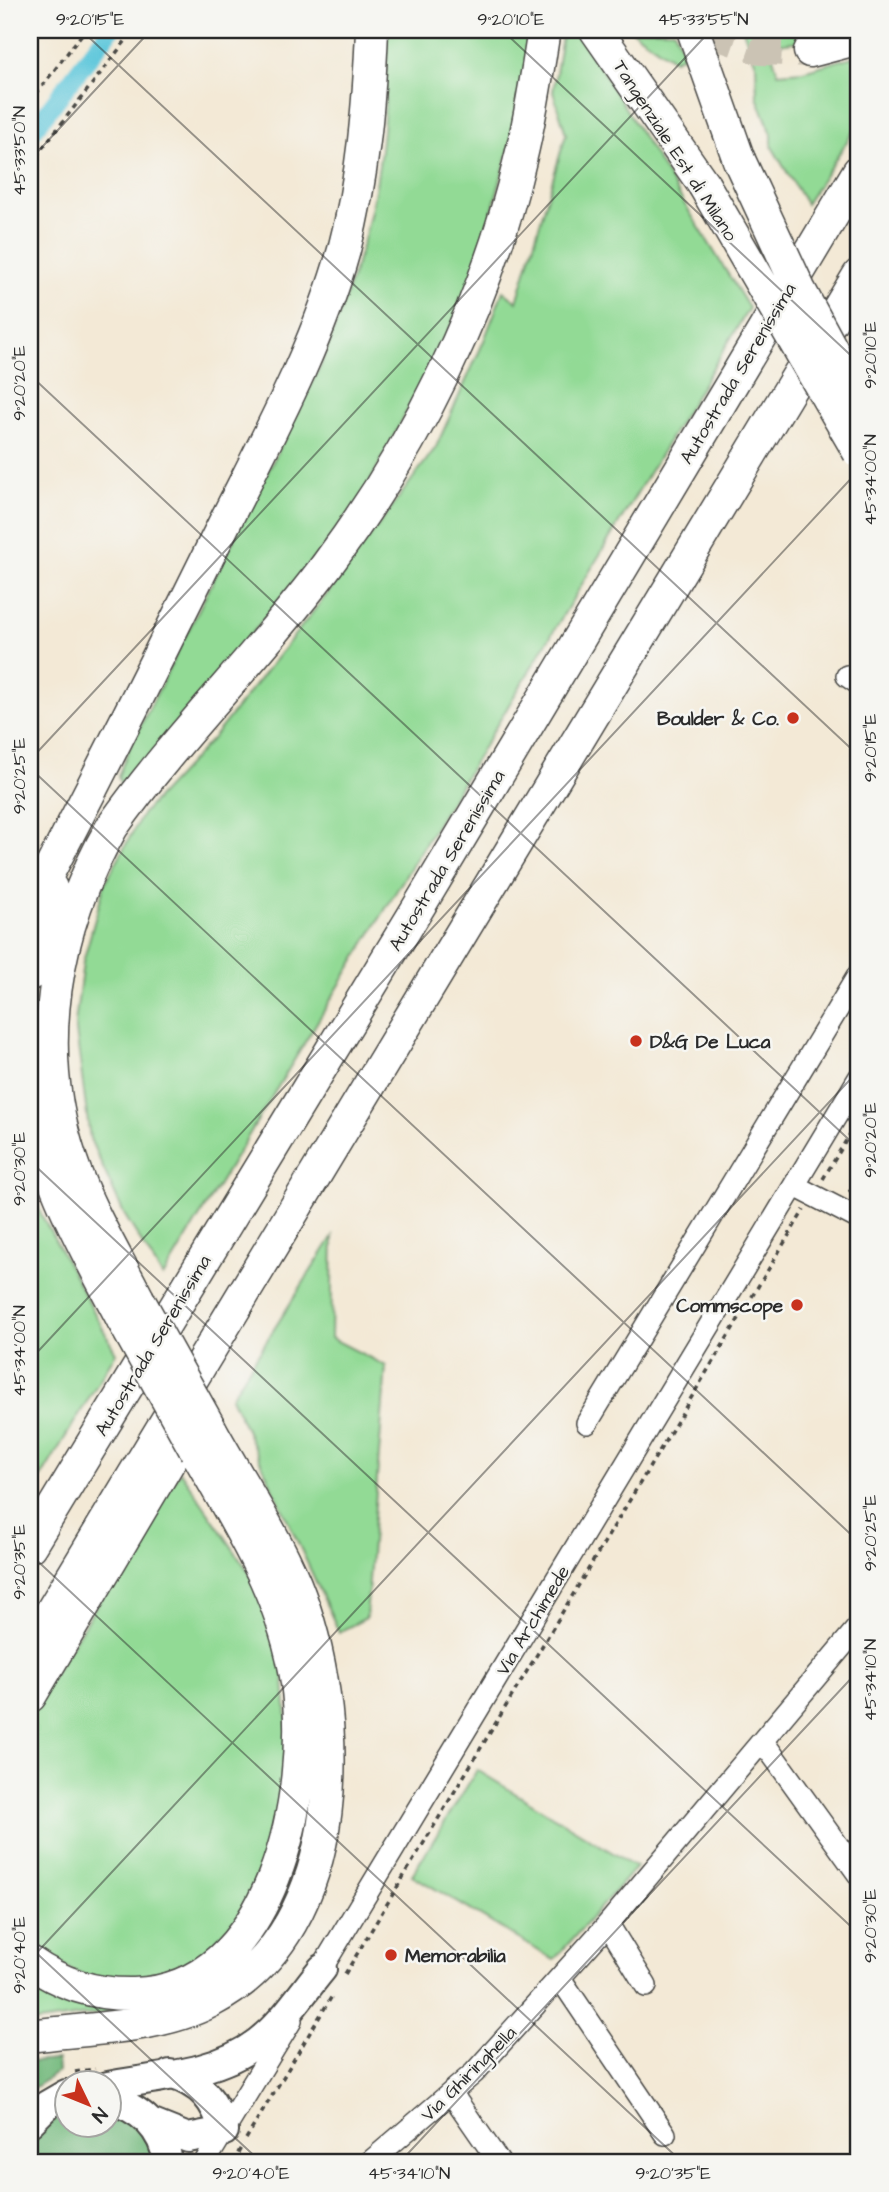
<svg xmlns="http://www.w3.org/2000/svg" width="889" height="2192" viewBox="0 0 889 2192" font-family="'Architects Daughter',sans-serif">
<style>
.green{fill:#92da95;stroke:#5e8260;stroke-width:2}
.forest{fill:#75ba7e;stroke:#507254;stroke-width:2}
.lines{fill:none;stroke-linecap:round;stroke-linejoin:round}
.canal{stroke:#5fc7db;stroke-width:19}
.highway-tunnel{stroke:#cbc3b4;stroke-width:32;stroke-dasharray:32 16;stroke-linecap:butt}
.minor-casing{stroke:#494845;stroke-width:24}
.major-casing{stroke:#494845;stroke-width:32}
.highway-casing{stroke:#494845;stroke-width:35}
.path{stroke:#494845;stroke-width:3.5;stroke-dasharray:5 5;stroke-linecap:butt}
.minor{stroke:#fff;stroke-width:21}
.major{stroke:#fff;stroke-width:28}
.highway{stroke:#fff;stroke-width:32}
.highway-bridge-casing{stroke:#494845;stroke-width:35;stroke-linecap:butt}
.highway-bridge{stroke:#fff;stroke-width:32}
.ticks{fill:none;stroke:#2b2b2b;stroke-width:2;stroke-opacity:0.45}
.poi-dot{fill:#c8321e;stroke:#f6f6f2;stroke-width:2.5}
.labels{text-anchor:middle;stroke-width:5;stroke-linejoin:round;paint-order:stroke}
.street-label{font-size:19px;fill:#2b2b2b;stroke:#f6f6f2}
.poi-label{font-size:19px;font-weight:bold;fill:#2b2b2b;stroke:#f6f6f2;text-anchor:end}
.neatline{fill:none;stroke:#2b2b2b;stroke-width:2.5}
.ticks-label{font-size:18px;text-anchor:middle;fill:#2b2b2b}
</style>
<rect width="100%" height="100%" fill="#f6f6f2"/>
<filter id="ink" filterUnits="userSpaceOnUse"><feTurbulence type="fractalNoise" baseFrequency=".0143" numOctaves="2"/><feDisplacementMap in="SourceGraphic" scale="14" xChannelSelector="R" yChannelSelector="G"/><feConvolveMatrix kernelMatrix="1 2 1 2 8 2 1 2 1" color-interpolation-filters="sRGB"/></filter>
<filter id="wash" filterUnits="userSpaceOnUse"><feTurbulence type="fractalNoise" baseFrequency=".00686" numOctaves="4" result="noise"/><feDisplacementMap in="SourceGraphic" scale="28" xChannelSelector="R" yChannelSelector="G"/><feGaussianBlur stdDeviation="1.57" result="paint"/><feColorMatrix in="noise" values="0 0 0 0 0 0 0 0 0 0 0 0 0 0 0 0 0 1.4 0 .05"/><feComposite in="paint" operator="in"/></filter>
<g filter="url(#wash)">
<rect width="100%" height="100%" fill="#f3e9d6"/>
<!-- green -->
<path class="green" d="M387,30H532L524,95L471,288L357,507L126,785L120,783L118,776L129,749L321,365C337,321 354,277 366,232C383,166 387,98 387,30Z
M563,30H577L749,308L163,1277L124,1214L90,1139L75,1023L83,962L105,883L143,813L212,739L335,584L436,447L483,343L503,291L517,302L566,134L553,92Z
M631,30H674L684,55L674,60Z
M743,30H836L817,39L769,45L778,73L803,71L859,55V123L806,204L772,147V134L757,97L756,64Z
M30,1179L40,1212L116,1353L30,1496Z
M333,1236L331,1338L386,1366L366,1618L339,1632L231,1397Z
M180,1471L266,1597L283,1663L288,1738L281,1809L266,1874L222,1945L156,1981L87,1978L42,1954L30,1941V1712Z
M477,1770L636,1867L554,1960L412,1875Z
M30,1981L65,2000L118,2011L30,2023Z"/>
<!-- forest -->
<path class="forest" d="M57,2060L58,2072L30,2090V2062Z
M109,2110L132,2118L160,2162H30C30,2138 47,2124 66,2112V2126H108Z"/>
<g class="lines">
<!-- canal -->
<path class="canal" d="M30,134L110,30"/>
</g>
</g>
<g filter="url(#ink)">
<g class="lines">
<!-- highway-tunnel -->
<path class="highway-tunnel" d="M705,30L760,49L810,51"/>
<!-- minor casing -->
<g class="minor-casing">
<path id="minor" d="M847,676L859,684
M795,1186L859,1219
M587,1423L859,974
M764,1743L859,1875
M608,1924L646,1986
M560,1978L665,2134
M314,1981L859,1078
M452,2094L499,2162
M205,2162L291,2021
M370,2162L474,2073L608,1924L859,1626"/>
</g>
<!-- major casing -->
<g class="major-casing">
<path id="major" d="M108,2086C157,2077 217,2074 258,2042C283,2023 302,1993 322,1969
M108,2099C141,2108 163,2129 168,2162
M30,2122L47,2105L66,2094
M153,2124L188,2138L224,2131C215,2100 202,2084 170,2074"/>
</g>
<!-- highway casing -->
<g class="highway-casing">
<path id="highway" d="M596,30L704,185
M693,30L739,160
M810,51L859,38
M30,908C96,781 160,654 223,526C268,436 317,347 344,250C363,178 369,104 372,30
M30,974L40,922L51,888
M30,1091C42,1175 84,1246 123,1320
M138,1299C115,1254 87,1208 71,1160C33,1049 54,927 112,827C177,735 260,655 327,565C416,446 486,305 520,160C531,117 537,73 544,30
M30,1546L421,903L859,171
M30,1647L859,275
M30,1696L174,1453L190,1415
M30,1962C61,1984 96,1995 134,1994C274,1991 312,1791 297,1682C284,1594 238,1526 196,1451
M30,2036C88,2028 158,2029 211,2001C352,1928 347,1711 295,1584C273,1531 239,1481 211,1430"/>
</g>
<!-- path -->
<path class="path" d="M30,102L85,30
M30,164L134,30
M823,1179L859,1119
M849,1192L859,1182
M345,1974L804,1210
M75,2072L95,2069
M246,2139L332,1996
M233,2162L242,2146"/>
<!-- minor -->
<use href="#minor" class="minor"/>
<!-- major -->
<use href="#major" class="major"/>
<!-- highway -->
<use href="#highway" class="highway"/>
<!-- highway-bridge casing -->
<g class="highway-bridge-casing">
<path id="highway-bridge" d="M739,160L799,289L859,400
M704,185L859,452
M138,1299L211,1430
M123,1320L196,1451"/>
</g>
<!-- highway-bridge -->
<use href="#highway-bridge" class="highway-bridge"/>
</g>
</g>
<!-- ticks -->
<path class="ticks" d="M81,30L859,756M502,30L859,363M30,160L151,30M30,375L859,1149M30,760L711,30M30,768L859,1542M30,1161L859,1934M30,1360L859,470M30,1554L682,2162M30,1947L261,2162M30,1960L859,1070M400,2162L859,1670"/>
<!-- markers -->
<g class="poi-dot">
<circle cx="793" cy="718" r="7"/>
<circle cx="636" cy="1041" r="7"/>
<circle cx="797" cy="1305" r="7"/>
<circle cx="391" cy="1955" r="7"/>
</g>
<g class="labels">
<!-- street labels -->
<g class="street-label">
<text transform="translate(676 150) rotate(57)" y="7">Tangenziale Est di Milano</text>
<text transform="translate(737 373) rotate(-59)" y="7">Autostrada Serenissima</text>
<text transform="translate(446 860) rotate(-59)" y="7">Autostrada Serenissima</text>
<text transform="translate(152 1345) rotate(-59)" y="7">Autostrada Serenissima</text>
<text transform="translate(532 1620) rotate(-59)" y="7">Via Archimede</text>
<text transform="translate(468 2073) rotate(-45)" y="7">Via Ghiringhella</text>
</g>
<!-- poi labels -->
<g class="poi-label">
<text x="779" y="725">Boulder &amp; Co.</text>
<text x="650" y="1048" text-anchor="start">D&amp;G De Luca</text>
<text x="783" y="1312">Commscope</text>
<text x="405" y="1962" text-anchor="start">Memorabilia</text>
</g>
</g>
<!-- margin -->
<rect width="889" height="2192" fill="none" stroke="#f6f6f2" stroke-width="77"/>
<!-- north arrow -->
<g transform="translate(88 2104) rotate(133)"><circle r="33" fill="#f6f6f2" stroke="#a5a5a2" stroke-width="2"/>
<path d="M0-5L12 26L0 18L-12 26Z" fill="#c8321e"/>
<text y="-10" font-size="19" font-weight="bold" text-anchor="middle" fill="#2b2b2b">N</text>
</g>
<rect x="38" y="38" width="812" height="2116" class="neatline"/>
<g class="ticks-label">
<text x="90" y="25">9°20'15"E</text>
<text x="511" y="25">9°20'10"E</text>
<text x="703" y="25">45°33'55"N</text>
<text transform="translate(19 151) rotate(-90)" y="6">45°33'50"N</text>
<text transform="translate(870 355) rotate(-90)" y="6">9°20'10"E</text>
<text transform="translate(19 383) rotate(-90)" y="6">9°20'20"E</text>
<text transform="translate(870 480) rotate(-90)" y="6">45°34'00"N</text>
<text transform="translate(870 748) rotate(-90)" y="6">9°20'15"E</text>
<text transform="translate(19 776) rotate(-90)" y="6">9°20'25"E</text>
<text transform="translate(870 1140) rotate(-90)" y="6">9°20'20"E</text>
<text transform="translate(19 1169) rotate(-90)" y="6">9°20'30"E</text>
<text transform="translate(19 1351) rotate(-90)" y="6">45°34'00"N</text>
<text transform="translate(870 1533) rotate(-90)" y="6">9°20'25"E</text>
<text transform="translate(19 1562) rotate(-90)" y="6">9°20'35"E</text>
<text transform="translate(870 1680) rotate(-90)" y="6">45°34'10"N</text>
<text transform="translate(870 1926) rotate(-90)" y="6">9°20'30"E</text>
<text transform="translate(19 1955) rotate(-90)" y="6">9°20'40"E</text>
<text x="251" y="2179">9°20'40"E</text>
<text x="409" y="2179">45°34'10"N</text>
<text x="673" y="2179">9°20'35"E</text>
</g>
</svg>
